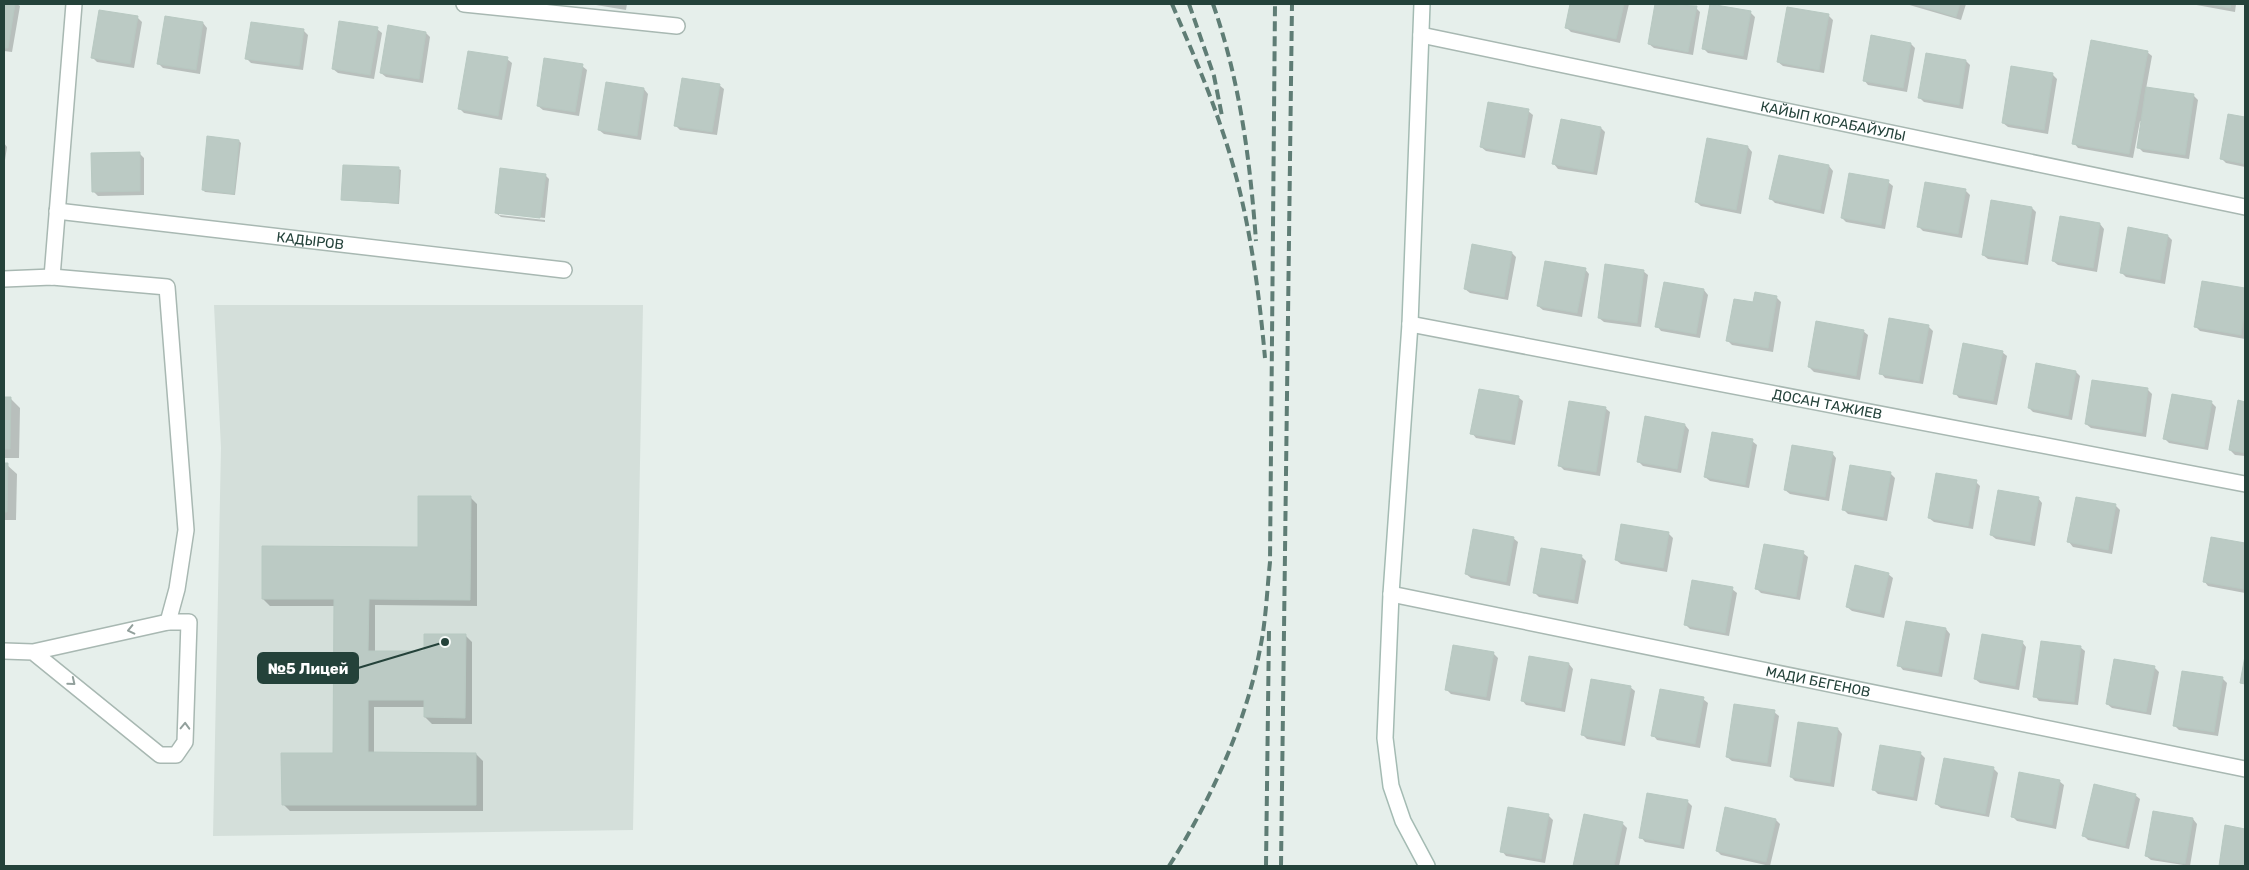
<svg xmlns="http://www.w3.org/2000/svg" width="2249" height="870" viewBox="0 0 2249 870" font-family="Rubik,sans-serif">
<style>
.built{fill:#d4dfda}
.shadow{fill:#0003}
.building{fill:#bbcac4;stroke:#b8c9c2}
.lines{fill:none;stroke-linecap:round;stroke-linejoin:round}
.street-casing{stroke:#a8b8b2;stroke-width:18}
.secondary-casing{stroke:#a4bbb3;stroke-width:18}
.street{stroke:#fff;stroke-width:15}
.secondary{stroke:#fff;stroke-width:15}
.rail{stroke:#5f7d75;stroke-width:4;stroke-dasharray:10 5;stroke-linecap:butt}
.oneway{stroke:#92a09c}
.labels{text-anchor:middle;stroke-width:5;stroke-linejoin:round;paint-order:stroke}
.street-label{font-size:14px;fill:#24423a;stroke:#f7fbf9}
.leader{fill:none;stroke:#24423a;stroke-width:2}
.callout-dot{fill:#24423a;stroke:#f7fbf9;stroke-width:2}
.callout{fill:#24423a;stroke:#24423a;stroke-width:2}
.callout-label{font-size:15px;text-anchor:middle;font-weight:bold;fill:#fff}
</style>
<rect width="100%" height="100%" fill="#e6efeb"/>
<!-- built -->
<path class="built" d="M214,305H643L633,830L213,836L221,448Z"/>
<!-- shadow -->
<path class="shadow" d="M4,4H17L20,6L12,52L4,51Z
M590,4H627L626,10Z
M1571,4H1629L1620,43L1571,32L1566,27Z
M1656,4L1696,8L1700,12L1693,55L1654,48L1649,44Z
M1906,4H1966L1961,20Z
M2191,4H2236L2235,12Z
M1750,12L1755,17L1747,60L1708,53L1703,48Z
M1828,15L1833,20L1824,73L1783,66L1778,62Z
M137,17L142,22L134,68L97,62L93,58Z
M203,23L207,28L200,74L163,68L158,63Z
M377,29L382,33L374,79L338,73L333,69Z
M303,30L308,35L303,70L251,63L247,59Z
M426,33L430,37L423,83L386,77L381,73Z
M1911,44L1915,48L1907,92L1868,85L1864,80Z
M2147,52L2152,56L2146,89L2193,95L2198,100L2189,159L2143,152L2139,148L2142,122L2140,121L2133,158L2078,148L2074,143Z
M1927,54L1966,61L1970,65L1963,109L1924,102L1919,97Z
M507,59L512,63L502,120L464,113L460,109Z
M582,66L587,70L579,116L543,110L538,106Z
M2052,74L2057,79L2048,134L2008,127L2003,123Z
M719,85L724,89L717,135L680,130L675,125Z
M644,89L648,94L641,140L604,134L599,130Z
M1528,111L1533,115L1525,158L1486,151L1481,147Z
M2229,116L2245,118V167L2226,163L2222,159Z
M1601,128L1605,132L1597,175L1558,169L1554,164Z
M1708,140L1748,147L1752,152L1741,214L1701,206L1696,202Z
M239,141L241,143L235,195L205,192L203,190Z
M4,143L7,147L4,167Z
M139,153L144,158V195L98,196L93,191Z
M1780,156L1829,166L1833,171L1824,214L1775,203L1771,199Z
M399,169L401,170L399,204L342,200Z
M545,175L549,179L545,218L499,213V215L545,220V222L501,217L496,213Z
M1888,182L1893,186L1885,229L1846,222L1842,218Z
M1965,190L1970,195L1962,238L1923,231L1919,227Z
M2032,208L2036,212L2028,265L1988,259L1983,255Z
M2061,217L2100,224L2104,229L2097,272L2058,265L2053,261Z
M2168,236L2172,240L2165,284L2126,277L2121,272Z
M1512,253L1516,257L1508,300L1470,293L1465,289Z
M1585,269L1589,274L1582,317L1543,310L1538,306Z
M1643,271L1648,275L1641,327L1604,322L1599,318Z
M2203,282L2245,289V339L2200,331L2195,326Z
M1704,290L1708,295L1700,338L1661,331L1657,326Z
M1776,297L1781,302L1773,352L1732,345L1728,341L1754,304Z
M1928,326L1933,331L1923,384L1885,378L1881,373Z
M1863,331L1868,335L1860,380L1814,372L1809,367Z
M2002,352L2007,356L1997,405L1959,398L1955,393Z
M2076,372L2080,376L2072,420L2033,412L2029,408Z
M2148,390L2152,394L2146,437L2091,428L2086,424Z
M2173,395L2212,403L2216,407L2208,450L2169,443L2165,439Z
M1518,397L1523,401L1515,445L1476,438L1472,433Z
M4,399H11L20,408L19,458H4Z
M2239,402L2245,403V456L2235,455L2230,450Z
M1605,408L1610,412L1600,476L1564,470L1560,466Z
M1685,425L1689,430L1681,473L1643,466L1638,461Z
M1752,441L1757,445L1749,488L1710,481L1705,477Z
M1832,453L1836,458L1829,501L1790,494L1785,490Z
M4,465H7L17,474L16,520H4Z
M1890,473L1895,478L1887,521L1848,514L1844,510Z
M1976,482L1980,486L1973,529L1934,522L1929,518Z
M470,497L477,504V606L375,605V652H425L465,635L472,642V724H432L425,717V707H374V754H476L483,761V811H290L283,804L334,754L335,606H270L263,599L419,548Z
M2038,498L2042,503L2035,546L1996,539L1991,535Z
M2077,499L2116,506L2120,510L2112,554L2073,547L2069,542Z
M1668,533L1673,538L1667,572L1621,564L1616,560Z
M1513,538L1518,542L1510,586L1471,578L1466,574Z
M2212,538L2245,544V593L2208,586L2204,581Z
M1803,553L1808,557L1800,600L1761,593L1757,589Z
M1581,556L1586,561L1578,604L1539,597L1534,592Z
M1888,574L1893,578L1884,618L1852,611L1847,607Z
M1732,589L1737,593L1729,636L1690,629L1686,625Z
M1946,629L1950,634L1942,677L1903,670L1899,665Z
M2022,642L2026,647L2019,690L1980,683L1975,679Z
M2080,647L2085,651L2078,705L2039,701L2035,696Z
M1493,653L1498,658L1490,701L1451,694L1446,689Z
M1530,657L1569,664L1573,669L1565,712L1526,705L1522,700Z
M2154,667L2159,672L2151,715L2112,708L2107,704Z
M2223,679L2227,683L2218,736L2179,730L2174,725Z
M1630,687L1635,691L1625,746L1587,739L1582,734Z
M1703,699L1708,703L1700,748L1657,740L1653,735Z
M1774,712L1779,716L1771,767L1732,761L1727,757Z
M1799,723L1838,729L1842,734L1834,787L1795,781L1791,777Z
M1920,753L1925,758L1917,801L1878,794L1873,789Z
M1993,768L1998,773L1989,817L1941,808L1936,804Z
M2059,781L2064,785L2056,829L2017,821L2013,817Z
M2135,795L2140,799L2129,849L2088,840L2084,836Z
M1687,801L1692,806L1684,849L1645,842L1641,837Z
M2154,813L2193,819L2197,824L2190,866L2151,860L2146,856Z
M1548,815L1553,820L1545,863L1506,856L1502,851Z
M1585,816L1623,824L1627,828L1619,866H1574Z
M1776,820L1780,824L1770,866L1721,855L1717,851Z
M2226,827L2245,830V866L2220,865Z"/>
<!-- building -->
<path class="building" d="M4,4H15L8,48H4Z
M1570,4H1624L1616,39L1565,28Z
M1655,4L1697,6L1688,52L1648,44Z
M1710,4L1751,11L1743,56L1702,49Z
M1914,4H1960L1956,17Z
M2208,4H2231L2230,8Z
M1787,7L1829,14L1819,70L1777,62Z
M99,10L138,16L130,64L91,58Z
M165,16L203,22L196,70L157,64Z
M339,21L378,27L370,75L332,69Z
M251,22L304,29L299,66L245,59Z
M388,25L426,32L419,79L380,73Z
M1871,35L1911,43L1903,88L1863,81Z
M2091,40L2148,51L2129,154L2072,144Z
M468,51L508,57L498,116L458,109Z
M1926,53L1966,60L1959,105L1918,98Z
M544,58L583,64L575,112L537,106Z
M2011,66L2053,73L2044,130L2002,123Z
M682,78L720,84L712,132L674,126Z
M606,82L644,88L637,136L598,130Z
M2146,87L2194,94L2185,155L2137,148Z
M1488,102L1529,109L1521,155L1480,147Z
M2228,114L2245,117V164L2220,159Z
M1561,119L1601,127L1593,172L1552,164Z
M207,136L239,140L234,194L202,190Z
M1707,138L1748,146L1736,210L1695,202Z
M140,152V191L92,192L91,153Z
M1779,155L1829,165L1820,210L1769,199Z
M343,165L399,167L398,203L341,200Z
M500,168L546,174L540,218L495,213Z
M1849,173L1889,180L1881,225L1841,218Z
M1925,182L1966,189L1958,234L1917,227Z
M1991,200L2032,207L2024,262L1982,255Z
M2060,216L2100,223L2093,268L2052,261Z
M2128,227L2168,235L2160,280L2120,273Z
M1472,244L1512,252L1504,297L1464,289Z
M1545,261L1586,268L1577,313L1537,306Z
M1605,264L1644,270L1637,323L1598,318Z
M2202,281L2245,288V309L2241,335L2194,327Z
M1664,282L1704,289L1696,334L1655,327Z
M1755,292L1777,296L1768,348L1726,341L1734,299L1753,302Z
M1889,318L1929,325L1919,381L1879,374Z
M1816,321L1864,330L1856,376L1808,367Z
M1963,343L2003,351L1993,401L1953,394Z
M2036,363L2076,371L2068,416L2028,408Z
M2092,380L2148,388L2142,433L2085,424Z
M1479,389L1519,396L1511,441L1470,434Z
M2172,394L2212,401L2204,447L2163,439Z
M4,397H11L10,449H4Z
M2238,400L2245,402V453L2229,450Z
M1569,401L1606,407L1596,472L1558,466Z
M1645,416L1685,424L1677,469L1637,462Z
M1712,432L1753,439L1745,485L1704,477Z
M1792,445L1833,452L1825,497L1784,490Z
M4,463H8L7,512H4Z
M1850,465L1891,472L1883,517L1842,510Z
M1936,473L1977,480L1968,526L1928,518Z
M1998,490L2039,497L2030,542L1990,535Z
M418,496H471L470,600L369,599L368,651H424V634H466L465,718L424,717V700H368V752L476,753V805H282L281,753H333L334,599H262V546L418,547Z
M2076,497L2116,504L2108,550L2067,542Z
M1621,524L1669,532L1663,568L1615,560Z
M1473,529L1514,537L1506,582L1465,574Z
M2211,537L2245,543L2243,589L2203,582Z
M1764,544L1804,551L1796,597L1755,589Z
M1541,548L1582,555L1574,600L1533,593Z
M1855,565L1889,573L1880,614L1846,607Z
M1692,580L1733,587L1725,633L1684,625Z
M1906,621L1946,628L1938,673L1897,666Z
M1982,634L2023,641L2015,686L1974,679Z
M2041,641L2081,646L2074,702L2033,697Z
M1453,645L1494,652L1486,697L1445,690Z
M1529,656L1569,663L1561,708L1521,701Z
M2245,656V684L2240,683Z
M2114,659L2155,666L2146,712L2106,704Z
M2182,671L2223,677L2214,732L2173,726Z
M1591,679L1631,686L1621,742L1581,735Z
M1660,689L1704,697L1695,744L1651,736Z
M1734,704L1775,710L1767,763L1726,757Z
M1798,722L1838,728L1830,783L1790,777Z
M1880,745L1921,752L1913,797L1872,790Z
M1944,758L1994,767L1985,814L1935,804Z
M2019,772L2060,780L2052,825L2011,817Z
M2094,784L2136,794L2125,846L2082,836Z
M1647,793L1688,800L1680,845L1639,838Z
M1508,807L1549,814L1541,859L1500,852Z
M1725,807L1776,819L1766,862L1716,851Z
M2153,811L2193,818L2185,864L2145,856Z
M1584,814L1623,822L1614,866H1573Z
M2225,825L2245,829V866H2219Z"/>
<g class="lines">
<!-- street casing -->
<g class="street-casing">
<g id="street">
<path d="M464,4L677,26"/>
<path id="s1" d="M1421,35L2245,207"/>
<path id="s2" d="M57,211L564,270"/>
<path d="M52,277L74,4"/>
<path d="M4,279L52,277L167,287L186,530L177,589L168,622"/>
<path id="s3" d="M1410,324L2245,484"/>
<path id="s4" d="M1391,594L2245,769"/>
<path d="M4,651L33,652L168,622H189L185,742L176,755H160L33,652"/>
</g>
</g>
<!-- secondary casing -->
<g class="secondary-casing">
<path id="secondary" d="M1422,4L1410,324L1391,594L1385,738L1391,786L1403,821L1427,866"/>
</g>
<!-- street -->
<use href="#street" class="street"/>
<!-- secondary -->
<use href="#secondary" class="secondary"/>
<!-- rail -->
<path class="rail" d="M1172,4C1189,44 1207,85 1221,127C1247,201 1258,280 1265,358
M1189,4L1214,76L1222,116
M1213,4C1240,81 1250,160 1256,241
M1169,866C1210,802 1246,724 1260,649C1266,621 1267,590 1270,562L1275,4
M1266,866L1269,629
M1281,866L1292,4"/>
</g>
<!-- one-way arrows -->
<defs><path id="oneway-chevron" d="M-2-3.5L2.5 0L-2 3.5" fill="none" stroke-width="1.6" stroke-linecap="round" stroke-linejoin="round" transform="scale(1.25)"/></defs>
<g class="oneway">
<use href="#oneway-chevron" transform="translate(131 630) rotate(167)"/>
<use href="#oneway-chevron" transform="translate(72 682) rotate(39)"/>
<use href="#oneway-chevron" transform="translate(185 726) rotate(-88)"/>
</g>
<g class="labels">
<!-- street labels -->
<g class="street-label">
<text dy="5" stroke="none"><textPath href="#s1" startOffset="421">КАЙЫП КОРАБАЙУЛЫ</textPath></text>
<text dy="5" stroke="none"><textPath href="#s2" startOffset="255">КАДЫРОВ</textPath></text>
<text dy="5" stroke="none"><textPath href="#s3" startOffset="425">ДОСАН ТАЖИЕВ</textPath></text>
<text dy="5" stroke="none"><textPath href="#s4" startOffset="436">МАДИ БЕГЕНОВ</textPath></text>
</g>
</g>
<!-- callouts -->
<path class="leader" d="M445 642L358 668"/>
<circle class="callout-dot" cx="445" cy="642" r="5"/>
<rect class="callout" x="258" y="653" width="100" height="30" rx="5"/>
<g class="callout-label">
<text x="308" y="674">№5 Лицей</text>
</g>
<!-- border -->
<rect width="2249" height="870" fill="none" stroke="#24423a" stroke-width="10"/>
</svg>
